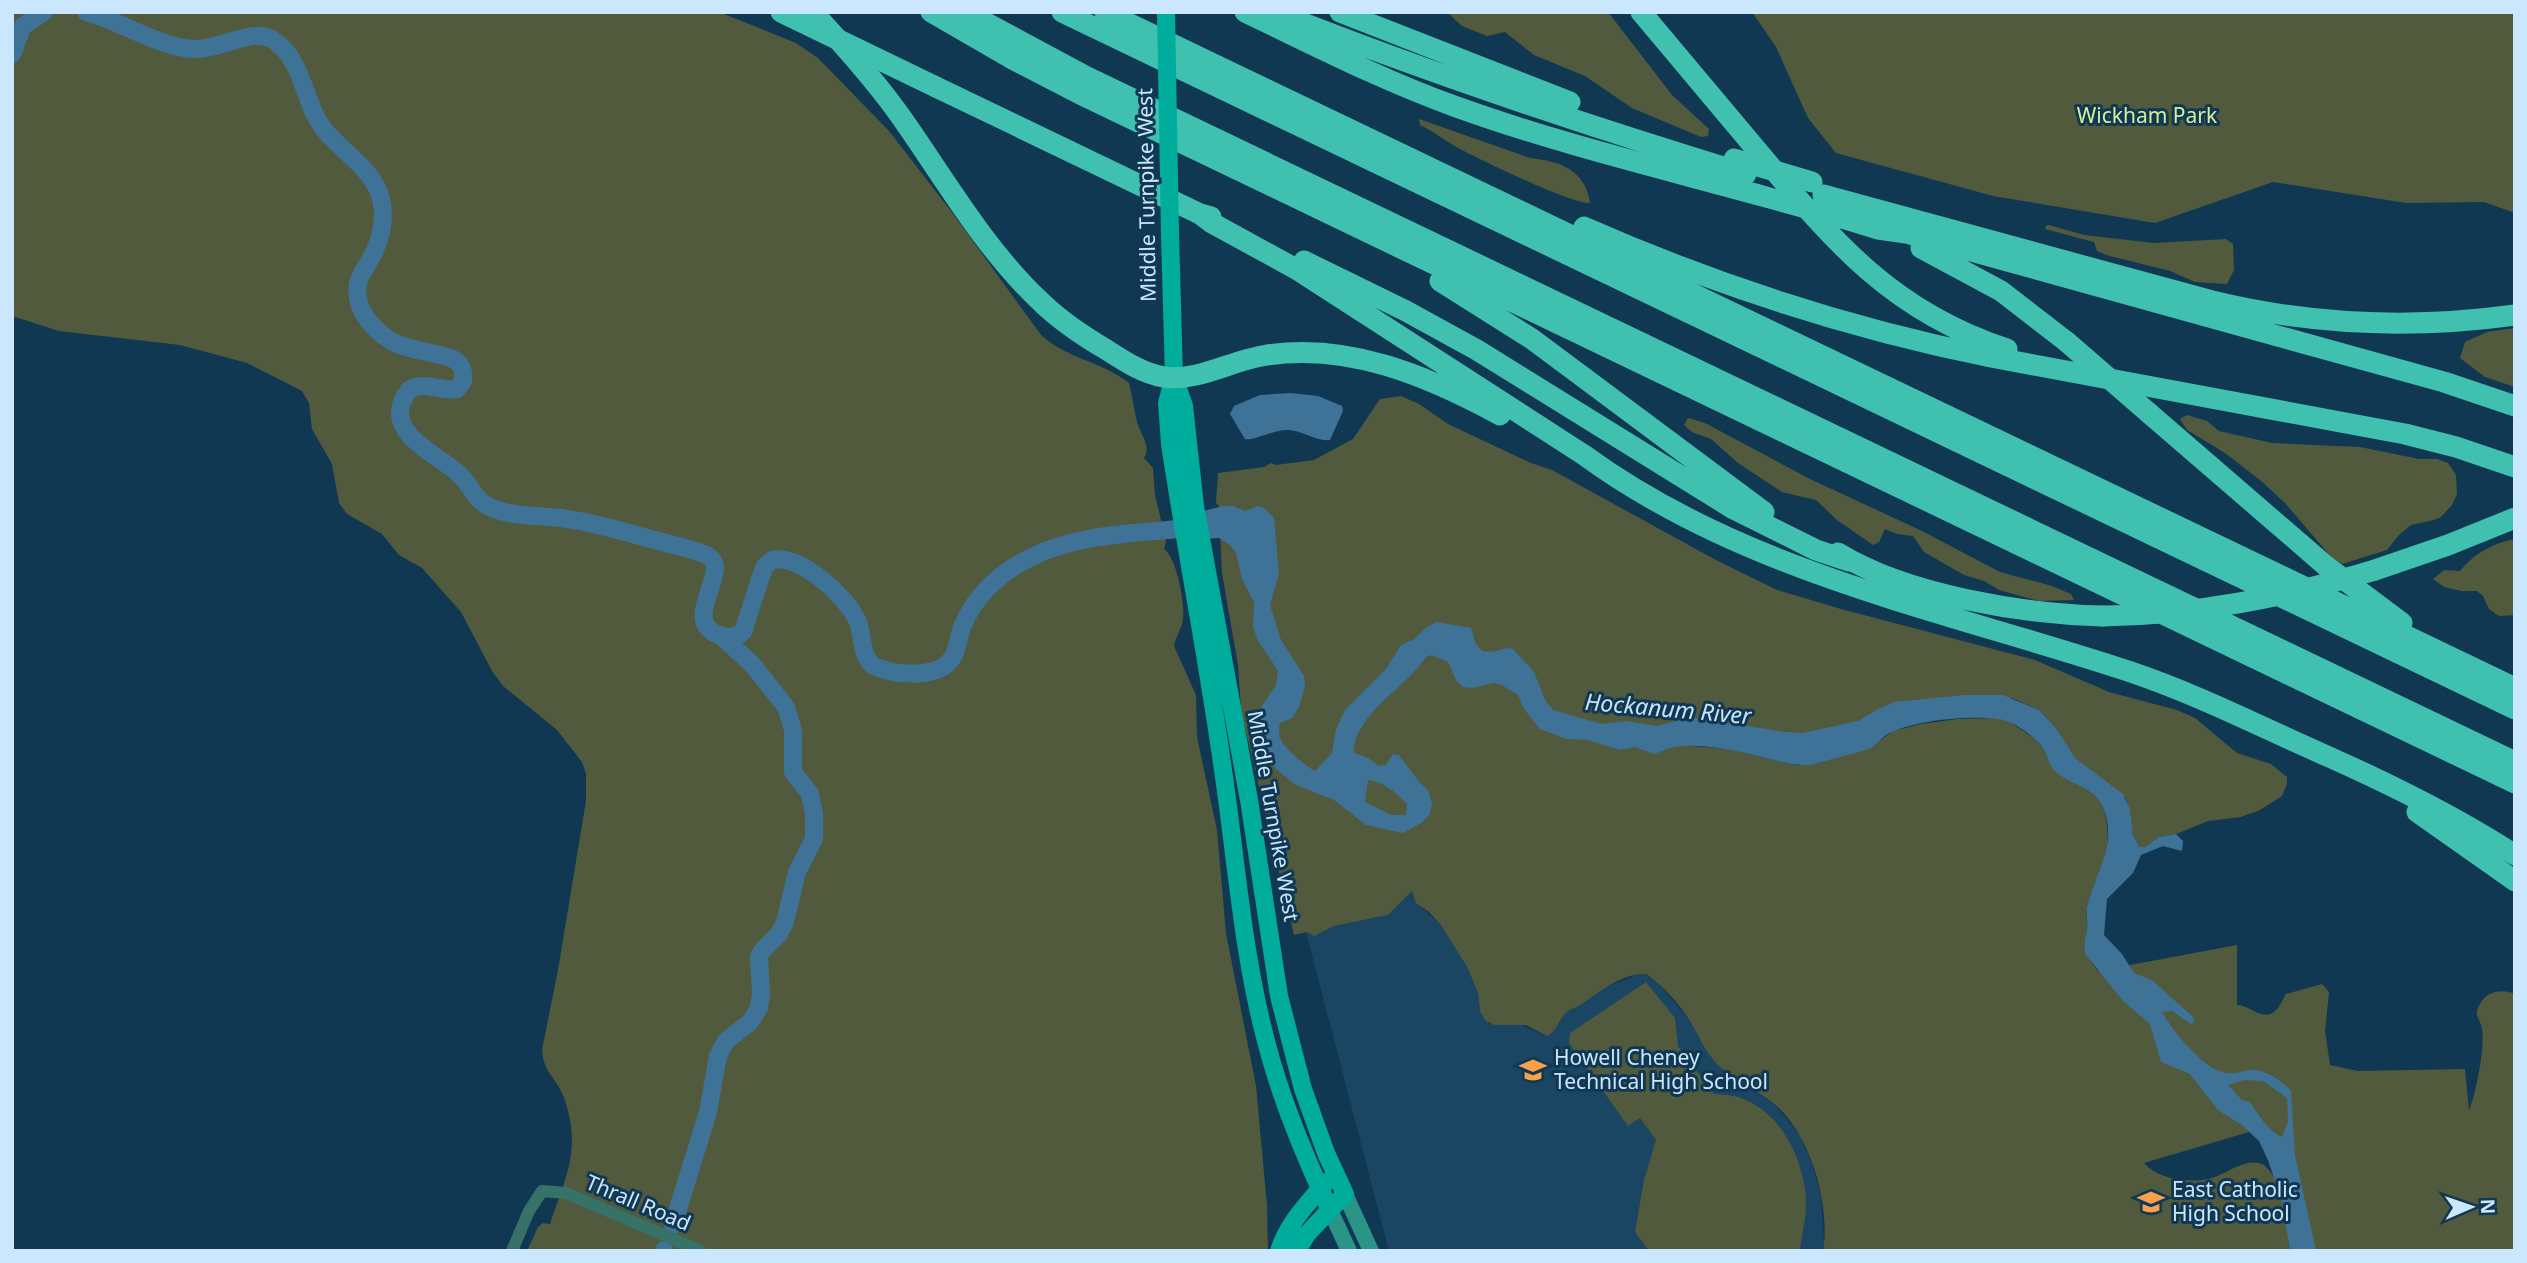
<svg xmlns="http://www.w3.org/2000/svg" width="2527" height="1263" viewBox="0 0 2527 1263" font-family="'Noto Sans',sans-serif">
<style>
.built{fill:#1a4663}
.green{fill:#515a3c;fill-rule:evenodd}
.water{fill:#3f7297;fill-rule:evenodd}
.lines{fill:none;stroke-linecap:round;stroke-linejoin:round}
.river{stroke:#3f7297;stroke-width:18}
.street{stroke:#377269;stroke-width:12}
.secondary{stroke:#2a9486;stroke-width:16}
.primary{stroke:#00ad9c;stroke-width:18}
.highway{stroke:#40c0af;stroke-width:21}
.primary-bridge{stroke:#00ad9c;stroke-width:18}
.highway-bridge{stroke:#40c0af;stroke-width:21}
.labels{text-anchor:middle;stroke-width:6;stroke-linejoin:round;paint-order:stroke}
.park-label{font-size:21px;fill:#d4ee9a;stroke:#113853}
.street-label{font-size:21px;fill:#cbe7fe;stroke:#113853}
.poi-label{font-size:21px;fill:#cbe7fe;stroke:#113853;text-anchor:start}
.water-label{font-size:23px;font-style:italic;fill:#c7e4fc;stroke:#113853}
</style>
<rect width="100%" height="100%" fill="#113853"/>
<!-- built -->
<path class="built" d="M1412,891L1423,909L1441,925L1467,967L1478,993L1480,1012L1489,1023L1502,1025L1519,1024L1544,1035L1553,1033L1566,1012L1582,1004L1603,988L1643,973L1657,982L1691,1022L1711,1057L1732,1077L1773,1103L1799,1134L1810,1158L1821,1196L1824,1242L1823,1251H1389L1306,932L1388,915Z"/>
<!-- green -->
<path class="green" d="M12,12H719L796,43L818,58L889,131L951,211L1041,335C1067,359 1101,361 1129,383C1132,396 1134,409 1137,422C1140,434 1152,446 1144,458L1153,468L1155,495L1166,542L1164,549C1177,558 1185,604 1183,619C1182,628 1176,636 1174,646L1196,695L1197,737L1217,830L1226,933L1256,1086L1267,1205L1268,1251H527L538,1227L543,1223L550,1224C566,1176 582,1148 564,1098C557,1077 544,1075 542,1050L558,970L586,801V774L582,762L557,730L503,686L492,671L461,612L422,568L399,555L382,534L347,514L339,503L332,464L312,429L309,403L302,391L247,363L180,345L59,331L12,316Z
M1447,12H1608L1672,95L1709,129L1708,136L1701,137L1632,108L1585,76L1534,55L1505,32L1487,36L1462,26Z
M1752,12H2515V213L2484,202L2406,203L2273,182L2155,223L1993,196L1836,153L1808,118L1776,47Z
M1419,119L1530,158C1559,161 1586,170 1590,203C1574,205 1466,154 1448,142C1439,136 1431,130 1420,125Z
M2049,225L2084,235L2154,243L2226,239L2233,244L2234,270L2227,284L2195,282L2170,271L2106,255L2097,251L2094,242L2045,229L2046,226Z
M2515,328V387L2485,377L2460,358L2465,342L2487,332Z
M1401,396L1419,404L1448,424L1531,463L1552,470L1714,559L1777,590L1841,609L2035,660L2109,692L2177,710L2195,718L2237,753L2271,764L2287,777V784L2282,796L2260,810L2241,817L2208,821L2176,834L2159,837L2145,847H2139C2129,834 2133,813 2125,797L2101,802C2113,829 2107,856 2097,883C2093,891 2088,899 2087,908C2086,914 2087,919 2087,925C2087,947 2082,951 2098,971L2237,945V1005C2250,1005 2264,1023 2276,1010C2281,1006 2282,999 2286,994L2322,984L2329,992L2325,1031L2330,1065L2357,1071L2465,1069L2469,1111C2476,1093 2485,1048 2482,1029C2481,1020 2474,1016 2478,1008C2484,992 2500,988 2515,994V1251H2302L2259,1129L2144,1163C2159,1180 2190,1184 2212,1178C2228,1173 2247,1156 2264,1165C2284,1181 2286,1226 2290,1251H1823C1831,1205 1810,1132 1773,1103C1753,1087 1728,1079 1712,1058C1704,1049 1699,1036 1693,1026C1682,1007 1664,986 1646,974C1622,973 1601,991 1582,1004C1576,1008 1568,1009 1564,1015C1557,1023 1557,1032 1547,1036L1526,1025H1495L1486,1021L1480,1012L1478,993L1467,967L1441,925L1429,912L1416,903L1412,891L1388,915L1334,926L1314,936L1307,932L1294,935L1241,711L1238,665L1222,573L1219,506L1216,503L1218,473L1264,467L1271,463L1276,465L1314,460L1353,439L1380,399ZM2012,698L2039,710L2056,728L2065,744L2049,762L2042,746L2035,739L2010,722L1996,718L1958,719L1921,724L1893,731L1870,748L1818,763L1796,765L1729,749L1691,746L1739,739L1865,732Z
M2187,415L2207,421L2219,431L2272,443L2360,447L2419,459H2437L2448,463L2456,475L2457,494L2452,505L2441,517L2434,520L2411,525L2399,535L2387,550L2342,564L2332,558L2285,503L2260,480L2225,453L2187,430L2180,419Z
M1688,418L1705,423L1810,479L1922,531L2000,572L2052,586L2071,594L2074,600L2039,601L1999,590L1984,581L1964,575L1924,552L1913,536L1897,534L1885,529L1879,542L1873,545L1837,520L1816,500L1782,492L1738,463L1711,439L1692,432L1684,425Z
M2515,539V615L2499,616L2489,609L2483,596L2477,591H2462L2444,587L2433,579L2444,570L2460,571C2473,554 2493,543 2515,539Z
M1646,982L1675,1018L1678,1046L1714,1094C1725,1095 1736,1095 1746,1100C1783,1117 1802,1158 1806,1197C1807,1215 1802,1233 1800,1251H1649L1635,1232L1644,1180L1656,1140L1640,1118L1628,1126L1569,1043L1570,1033Z"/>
<!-- water -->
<path class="water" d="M1290,393L1318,396L1342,406L1343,411L1330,440C1317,442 1302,430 1287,430C1273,430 1253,441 1245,439L1230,414L1234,406L1260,395Z
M1223,506H1233L1245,511L1258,506L1264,508L1274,518L1279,574L1270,605L1281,640L1304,676L1305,686L1299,707L1292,718L1280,723C1279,729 1278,734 1281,740C1284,748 1308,768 1315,771L1332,753L1336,729L1345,710L1386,669L1401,645L1414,639L1427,627L1437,622L1471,628L1476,644L1482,651L1492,652L1506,648L1513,649L1534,672L1545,700L1553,710L1602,724L1626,721L1657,726L1684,719L1699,718L1785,732L1803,733L1858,721L1878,709L1895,702L1965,695H2003L2039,710L2056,728L2075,758L2123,794L2130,809L2133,835L2139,847H2145L2159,837L2176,834L2183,841L2182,851L2163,846L2141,855L2133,873L2107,899L2104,935L2122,954L2134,973L2152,980L2193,1017L2195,1022L2191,1024L2172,1011L2162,1012C2172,1030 2202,1067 2222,1072C2232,1075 2240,1072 2249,1070C2264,1068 2282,1081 2291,1091L2295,1155L2316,1251H2290L2282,1202L2268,1160L2259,1141L2242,1125L2218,1110L2190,1074L2161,1062L2150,1024L2123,1001L2086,955C2083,946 2085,939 2087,930C2088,921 2085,912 2088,903C2097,871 2118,842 2103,807C2094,785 2067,785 2053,769C2047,761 2046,749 2038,742C2028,732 2011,720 1997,719C1969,715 1918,720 1892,732C1884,735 1878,743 1871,748C1868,750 1815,764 1810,765C1792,766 1775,760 1758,756C1731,750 1701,743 1674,747C1667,748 1661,752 1654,754L1635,747L1620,750L1588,740L1567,739L1540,729L1524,709L1518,695L1500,684L1493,683L1473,688L1463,687L1456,680L1448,662L1432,655L1426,657C1405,689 1360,709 1353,750L1355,753L1368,758L1379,766L1386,765L1393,754L1399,755L1420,783L1428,790L1432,803L1430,813L1423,822L1403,833L1366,825L1334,800L1294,784L1274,767L1261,744L1256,728L1260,709L1276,685L1278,671L1257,639L1253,626L1254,603L1242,579L1236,553L1230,545L1219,538L1201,539L1196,513ZM1368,780C1384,782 1397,793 1407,804L1406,815H1391L1365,802ZM2244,1080L2263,1081L2287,1098L2288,1122L2282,1137C2269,1132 2258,1114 2250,1102L2242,1100L2228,1085Z"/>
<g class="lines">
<!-- river -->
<path class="river" d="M86,12C121,21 162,49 196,49C219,50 253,27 273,40C299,56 303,91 316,117C332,148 372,164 381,199C386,220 380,242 370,260C366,268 359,275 358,284C353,310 377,336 400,345C416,351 435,353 451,358C462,363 464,370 463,381L457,389C441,392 423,380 409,390C378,431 435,452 459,474C472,486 474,501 492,508C514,517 538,515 561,518C593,522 624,532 655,540C672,545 690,548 707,555C712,559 715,562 715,568C715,589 685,626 722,636C730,638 737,637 743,632L761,576L765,566L772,560C799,553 846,596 857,620C864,635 860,653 872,665C891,675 933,679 949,662C958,653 958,638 962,627C974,597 999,573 1028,559C1078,532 1141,534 1196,527
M12,54L23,26L44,12
M673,1225L708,1112L718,1056L726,1041L750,1022L759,1008L761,994L759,957L762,951L779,934L785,922L797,872L814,839V814L810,794L793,772V730L786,707L752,664L720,635
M664,1251V1250"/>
<!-- street -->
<path class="street" d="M512,1251L529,1211L542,1191L566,1193L701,1251"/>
<!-- secondary -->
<path class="secondary" d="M1345,1194L1371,1251
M1330,1210L1349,1251"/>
<!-- primary -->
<path class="primary" d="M1170,234L1174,377L1184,406L1195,506L1249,800L1279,996L1303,1089L1326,1153L1345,1194L1307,1234L1297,1251
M1174,377L1167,403L1170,444C1186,550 1207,657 1222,763C1236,856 1242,951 1266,1041C1281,1100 1304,1155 1330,1210
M1279,1251C1288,1223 1307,1204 1326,1182"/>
<!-- highway -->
<path class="highway" d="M813,12C843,45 873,78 899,114C943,176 983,247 1039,300C1059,320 1083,336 1107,350C1124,361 1144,374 1164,377C1196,382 1231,361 1262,356C1346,341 1428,376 1500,415
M931,12L1014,60L1080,94L2515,783
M966,12L1087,77L2515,762
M1062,12L2515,709
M1105,12L2515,688
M1245,12C1314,45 1382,80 1454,106C1556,143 1661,168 1766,197
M1275,12C1429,73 1588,126 1746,174
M1340,12L1570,102
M1641,12C1681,60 1721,108 1761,155C1835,243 1893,312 2007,349
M936,87L1200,214L1211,217
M1823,195L2212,301C2311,325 2414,329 2515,315
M1200,214L1212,223L1296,269L1584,455C1744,572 1943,610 2128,671C2197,694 2261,727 2327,756C2392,785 2455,816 2515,855
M1842,218L1878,229L1906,233L2444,382L2515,406
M1584,227C1713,284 1852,329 1991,357L2405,434L2456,447L2515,467
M1921,248L2001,291L2067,342
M1304,261L1406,311L1477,350L1732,508L1816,550L1849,561
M1440,281L1532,339L1764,512
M2150,414L2326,566L2402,623
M1838,553C1906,595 2023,614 2102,616
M2375,570L2448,545L2515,518
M2417,812L2515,881"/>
<!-- primary-bridge -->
<path class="primary-bridge" d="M1166,12L1170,234"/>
<!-- highway-bridge -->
<path class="highway-bridge" d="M781,12L936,87
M1734,159L1812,182
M1766,197L1842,218
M2067,342L2150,414
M2102,616C2196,615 2285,597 2375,570"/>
</g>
<!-- icons -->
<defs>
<g id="school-bare" transform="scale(2.1)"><path d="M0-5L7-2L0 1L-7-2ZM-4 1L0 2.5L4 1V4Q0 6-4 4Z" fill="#f8a14a" stroke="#113853" stroke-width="2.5" paint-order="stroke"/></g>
</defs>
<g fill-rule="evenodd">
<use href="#school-bare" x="1533" y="1070"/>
<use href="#school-bare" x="2151" y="1202"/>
</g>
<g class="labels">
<!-- park labels -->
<g class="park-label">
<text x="2147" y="123">Wickham Park</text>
</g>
<!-- street labels -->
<g class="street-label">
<text transform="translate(1147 195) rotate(-91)" y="7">Middle Turnpike West</text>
<text transform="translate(1273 816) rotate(80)" y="7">Middle Turnpike West</text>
<text transform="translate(638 1203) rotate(23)" y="7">Thrall Road</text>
</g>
<!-- poi labels -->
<g class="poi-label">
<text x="1554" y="1065">Howell Cheney<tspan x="1554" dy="24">Technical High School</tspan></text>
<text x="2172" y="1197">East Catholic<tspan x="2172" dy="24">High School</tspan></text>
</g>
<!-- water labels -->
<g class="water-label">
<text transform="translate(1668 709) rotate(5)" y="8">Hockanum River</text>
</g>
</g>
<!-- border -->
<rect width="2527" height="1263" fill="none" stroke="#cbe7fe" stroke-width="28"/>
<!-- north arrow -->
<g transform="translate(2471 1207) rotate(88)" stroke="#113853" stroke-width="5" paint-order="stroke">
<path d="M0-5L12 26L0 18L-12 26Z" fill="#cbe7fe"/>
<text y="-10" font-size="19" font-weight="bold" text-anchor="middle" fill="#cbe7fe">N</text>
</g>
</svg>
